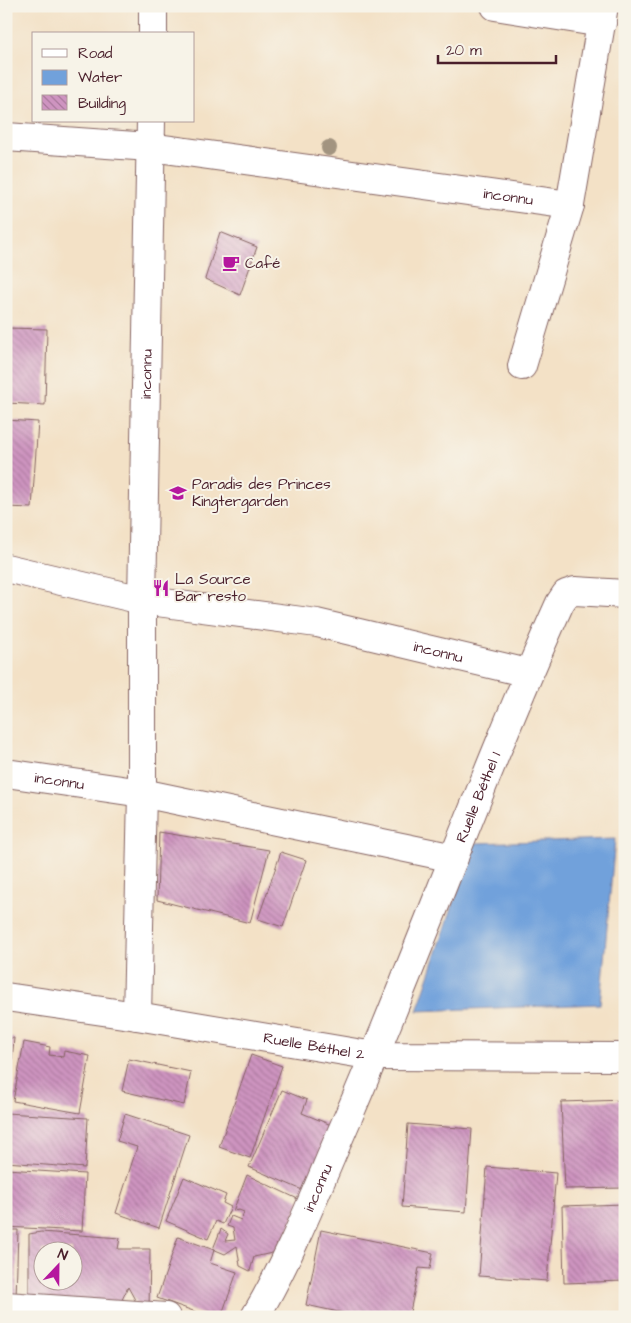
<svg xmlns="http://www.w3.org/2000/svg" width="631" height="1323" viewBox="0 0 631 1323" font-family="'Architects Daughter',sans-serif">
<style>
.water{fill:#71a1db;stroke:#5e6083}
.building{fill:url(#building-back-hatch);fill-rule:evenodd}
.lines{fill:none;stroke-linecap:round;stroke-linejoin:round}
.minor-casing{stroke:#856361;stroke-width:30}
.minor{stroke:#fff;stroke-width:28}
.tree{fill:#a29480}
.labels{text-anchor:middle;stroke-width:4;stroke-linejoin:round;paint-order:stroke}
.street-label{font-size:15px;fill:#4a1f2b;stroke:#f7f3e8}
.poi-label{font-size:15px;fill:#4a1f2b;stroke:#f7f3e8;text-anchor:start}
</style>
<defs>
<pattern id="building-back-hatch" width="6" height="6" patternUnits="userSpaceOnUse" patternTransform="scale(1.25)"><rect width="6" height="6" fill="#ce94c0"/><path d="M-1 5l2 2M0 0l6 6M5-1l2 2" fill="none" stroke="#a9789c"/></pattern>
</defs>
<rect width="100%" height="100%" fill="#f7f3e8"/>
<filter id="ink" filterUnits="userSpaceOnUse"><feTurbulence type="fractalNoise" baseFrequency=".02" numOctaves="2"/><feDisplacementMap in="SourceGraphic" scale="10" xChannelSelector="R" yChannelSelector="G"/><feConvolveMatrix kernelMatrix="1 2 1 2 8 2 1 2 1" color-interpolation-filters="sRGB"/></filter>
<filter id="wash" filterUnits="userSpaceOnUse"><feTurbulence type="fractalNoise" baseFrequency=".0096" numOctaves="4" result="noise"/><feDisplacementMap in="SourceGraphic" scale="20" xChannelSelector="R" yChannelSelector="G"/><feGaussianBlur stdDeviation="1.12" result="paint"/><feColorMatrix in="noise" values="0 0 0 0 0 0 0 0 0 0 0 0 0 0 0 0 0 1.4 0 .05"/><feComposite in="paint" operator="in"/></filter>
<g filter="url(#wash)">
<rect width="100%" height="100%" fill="#f3e1c6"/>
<!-- water -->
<path class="water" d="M615,839L600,1004L417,1011L474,843Z"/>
<g id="blocks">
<!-- building -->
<path class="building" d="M220,232L257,247L240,295L205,279Z
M6,328L47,329L45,405L6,403Z
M6,420L38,422L32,508L6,507Z
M159,832L269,850L250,923L157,900Z
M281,852L306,860L283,927L258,919Z
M6,1038H14L8,1105H6Z
M24,1042L50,1047L49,1055L63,1057L64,1051L90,1056L80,1113L13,1101Z
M251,1055L282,1066L250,1158L219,1147Z
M129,1059L191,1072L184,1105L122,1091Z
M282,1090L307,1100L302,1113L341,1129L314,1195L249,1167Z
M625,1100V1188L565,1189L561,1102Z
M6,1113L88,1118L85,1168L6,1162Z
M125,1114L189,1135L159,1228L116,1213L137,1147L117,1141Z
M408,1124L472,1129L466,1212L402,1207Z
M487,1167L556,1173L547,1281L479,1276Z
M6,1169L85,1174L82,1231L6,1227Z
M247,1175L300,1200L281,1251L254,1257L250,1271L240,1266L237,1246L225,1254L213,1249L221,1229L228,1234L225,1241L235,1240L233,1228L227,1226L231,1216L241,1220L244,1212L239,1210L233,1211Z
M184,1177L226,1195L223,1203L231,1207L223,1224L216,1221L208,1239L166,1221Z
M625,1204V1281L564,1283L562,1206Z
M6,1230H18L16,1300H6Z
M321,1230L433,1253L430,1269L419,1268L409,1317H362L306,1305Z
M41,1232L120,1238L118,1249H150L149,1311L140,1309L128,1287L121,1302L29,1305V1234ZM42,1250H72V1280H42Z
M178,1237L214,1250L210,1263L237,1272L221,1317H210L157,1298Z"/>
</g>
</g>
<g filter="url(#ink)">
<use href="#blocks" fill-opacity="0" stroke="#856361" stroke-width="1"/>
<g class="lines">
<!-- minor casing -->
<g class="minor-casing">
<g id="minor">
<path d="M495,6L602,23"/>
<path d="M153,34V6"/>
<path id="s1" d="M6,137L150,147L570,205"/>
<path d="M522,366L570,205L604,6"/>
<path id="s2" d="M6,568L142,600L317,623L528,673"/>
<path id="s3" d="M6,773L142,793L454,858"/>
<path id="s4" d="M6,997L137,1016L374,1056L625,1057"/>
<path id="s5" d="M137,1016L142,793V600L151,121"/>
<path d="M6,1306L166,1317"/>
<path id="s6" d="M255,1317C293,1253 319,1183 349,1115C422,946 484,771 560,603L566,594L575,591L625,594"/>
</g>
</g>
<!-- minor -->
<use href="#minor" class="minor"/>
</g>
<!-- trees -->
<circle class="tree" cx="329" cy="148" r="8"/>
</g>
<!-- icons -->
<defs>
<g id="cafe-bare" transform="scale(1.35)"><path d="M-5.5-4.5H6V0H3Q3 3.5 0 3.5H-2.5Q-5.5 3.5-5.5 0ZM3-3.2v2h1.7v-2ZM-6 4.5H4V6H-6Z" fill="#b5179e" stroke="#f7f3e8" stroke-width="2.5" paint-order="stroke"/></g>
<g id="school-bare" transform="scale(1.35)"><path d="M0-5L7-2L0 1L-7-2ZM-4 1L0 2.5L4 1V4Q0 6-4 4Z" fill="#b5179e" stroke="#f7f3e8" stroke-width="2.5" paint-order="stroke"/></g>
<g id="restaurant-bare" transform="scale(1.35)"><path d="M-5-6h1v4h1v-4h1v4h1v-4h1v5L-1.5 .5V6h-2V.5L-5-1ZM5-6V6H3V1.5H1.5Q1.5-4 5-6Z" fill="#b5179e" stroke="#f7f3e8" stroke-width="2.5" paint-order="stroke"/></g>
</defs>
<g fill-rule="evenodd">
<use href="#cafe-bare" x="231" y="263"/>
<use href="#school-bare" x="178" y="493"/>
<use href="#restaurant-bare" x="161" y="588"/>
</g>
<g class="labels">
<!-- street labels -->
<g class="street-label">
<text dy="5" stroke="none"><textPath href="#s1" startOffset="506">inconnu</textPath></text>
<text dy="5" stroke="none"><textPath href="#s5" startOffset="642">inconnu</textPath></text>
<text dy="5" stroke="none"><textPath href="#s2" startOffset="441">inconnu</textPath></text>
<text dy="5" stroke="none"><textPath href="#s3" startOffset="54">inconnu</textPath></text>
<text dy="5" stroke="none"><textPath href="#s6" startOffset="566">Ruelle Béthel 1</textPath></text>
<text dy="5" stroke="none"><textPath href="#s4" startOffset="312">Ruelle Béthel 2</textPath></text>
<text dy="5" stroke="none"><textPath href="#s6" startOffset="144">inconnu</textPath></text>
</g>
<!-- poi labels -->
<g class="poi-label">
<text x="245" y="268">Café</text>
<text x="192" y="489">Paradis des Princes<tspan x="192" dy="17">Kingtergarden</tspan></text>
<text x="175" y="584">La Source<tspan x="175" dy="17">Bar resto</tspan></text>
</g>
</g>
<!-- margin -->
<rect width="631" height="1323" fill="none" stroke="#f7f3e8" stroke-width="25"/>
<!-- legend -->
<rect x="32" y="32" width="162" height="90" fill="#f7f3e8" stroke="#b29e9c"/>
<rect x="42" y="49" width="25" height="8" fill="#ffffff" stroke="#b29e9c"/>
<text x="78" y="58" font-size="15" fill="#4a1f2b">Road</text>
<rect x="42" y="70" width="25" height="15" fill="#71a1db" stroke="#b29e9c"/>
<text x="78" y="82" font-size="15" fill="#4a1f2b">Water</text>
<rect x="42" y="95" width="25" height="15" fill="url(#building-back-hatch)" stroke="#b29e9c"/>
<text x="78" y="108" font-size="15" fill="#4a1f2b">Building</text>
<!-- north arrow -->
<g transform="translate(58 1266) rotate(22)"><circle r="24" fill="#f7f3e8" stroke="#b29e9c"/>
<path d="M0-4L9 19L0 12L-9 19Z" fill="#b5179e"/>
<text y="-8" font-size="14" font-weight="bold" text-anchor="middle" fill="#4a1f2b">N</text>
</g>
<!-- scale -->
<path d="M438 55v8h118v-8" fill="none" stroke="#4a1f2b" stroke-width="2.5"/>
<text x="446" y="55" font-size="15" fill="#4a1f2b" stroke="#f7f3e8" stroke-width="4" paint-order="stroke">20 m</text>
</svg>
